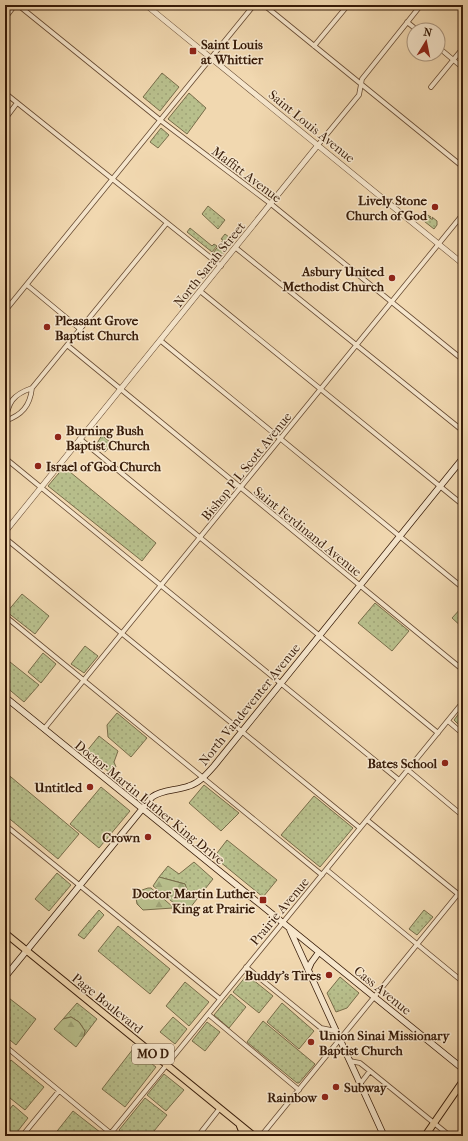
<svg xmlns="http://www.w3.org/2000/svg" width="468" height="1141" viewBox="0 0 468 1141" font-family="'IM FELL French Canon',serif">
<style>
.green{fill:url(#green-dots);stroke:#786d4a}
.forest{fill:url(#forest-firs);stroke:#786d4a}
.lines{fill:none;stroke-linecap:round;stroke-linejoin:round}
.minor-casing{stroke:#664a32;stroke-width:5.5}
.tertiary-casing{stroke:#664a32;stroke-width:6}
.secondary-casing{stroke:#371b08;stroke-width:7}
.primary-casing{stroke:#371b08;stroke-width:8}
.minor{stroke:#f6e6cc;stroke-width:4}
.tertiary{stroke:#f6e6cc;stroke-width:5}
.secondary{stroke:#f6e6cc;stroke-width:5.5}
.primary{stroke:#f1d8b0;stroke-width:6}
.poi-dot{fill:#8f2418;stroke:#f6e6cc;stroke-width:1.5}
.labels{text-anchor:middle;stroke-width:3;stroke-linejoin:round;paint-order:stroke}
.shield{fill:#f6e6cc;stroke:#705843;stroke-width:1}
.shield-label{font-size:12px;font-weight:bold;fill:#371b08}
.poi-label{font-size:13px;font-weight:bold;fill:#371b08;stroke:#f6e6cc;text-anchor:end}
.street-label{font-size:13px;fill:#371b08;stroke:#f6e6cc}
</style>
<defs>
<pattern id="green-dots" width="8" height="8" patternUnits="userSpaceOnUse"><rect width="8" height="8" fill="#b8bf8c"/><path d="M2 2h.1M6 6h.1" fill="none" stroke="#9fa477" stroke-width="1.8" stroke-linecap="round"/></pattern>
<pattern id="forest-firs" width="22" height="20" patternUnits="userSpaceOnUse"><rect width="22" height="20" fill="#b8bf8c"/><path d="M5 1l3.5 6h-7zM16 11l3.5 6h-7z" fill="#9fa477"/></pattern>
</defs>
<rect width="100%" height="100%" fill="#f1d8b0"/>
<filter id="stains"><feTurbulence type="fractalNoise" baseFrequency=".005" numOctaves="4"/><feColorMatrix values="0 0 0 0 .2 0 0 0 0 .09 0 0 0 0 .02 0 0 0 .5 -.17"/></filter>
<radialGradient id="worn" r=".72"><stop offset=".6" stop-color="#630" stop-opacity="0"/><stop offset="1" stop-color="#630" stop-opacity=".3"/></radialGradient>
<!-- green -->
<path class="green" d="M162,73L179,87L160,111L143,97Z
M189,93L206,108L187,134L168,119Z
M161,128L169,135L158,148L150,142Z
M208,206L225,220L218,229L202,214Z
M424,213L431,217H429L431,219H433L432,217L437,221V225L434,229L420,218Z
M190,228L212,246L214,244L217,246L212,252L187,232Z
M225,234L234,241L228,248L221,243L223,240L221,239Z
M220,244L227,250L220,258L213,253Z
M102,435L112,444L105,452L96,445Z
M64,467L156,543L142,561L48,486Z
M22,594L49,616L35,634L7,612Z
M375,603L409,631L392,651L358,623Z
M463,606V628L452,618Z
M85,646L98,656L84,673L71,664Z
M43,653L56,664L41,683L28,672Z
M5,658L39,685L24,702L5,686Z
M463,708V729L454,720Z
M117,713L147,738L131,757L108,737L107,725Z
M99,736L118,751L114,762L116,767L110,773L86,752Z
M5,772L79,834L58,859L5,815Z
M204,785L239,813L221,831L189,803Z
M101,787L130,811L99,848L70,824Z
M314,796L353,828L320,867L281,835Z
M227,840L277,880L263,897L214,857Z
M194,862L213,879L197,899L188,898L186,894L185,884L159,877L168,866L179,874Z
M57,873L71,885L49,911L35,899Z
M99,910L104,915L84,939L78,935Z
M424,910L433,917L417,935L409,929Z
M118,926L170,969L150,994L98,951Z
M247,975L273,996L259,1013L233,992Z
M340,977L359,993L347,1008L336,1012L327,993Z
M185,982L209,1002L189,1026L166,1006Z
M231,994L246,1007L229,1028L214,1015Z
M5,995L36,1019L16,1045L5,1036Z
M77,1003L97,1019L84,1036L85,1031L79,1022L71,1017L63,1019Z
M282,1003L314,1031L299,1049L267,1022Z
M173,1017L187,1029L175,1044L160,1032Z
M263,1021L315,1064L299,1083H297L247,1042Z
M207,1022L220,1032L205,1051L192,1041Z
M133,1049L156,1067L125,1107L102,1089Z
M11,1060L44,1087L25,1110L5,1094V1068Z
M164,1074L184,1090L166,1111L147,1095Z
M145,1098L167,1115L150,1136H126L119,1130Z
M13,1105L28,1118L14,1136H5V1115Z
M73,1111L105,1136H56L54,1135Z"/>
<!-- forest -->
<path class="forest" d="M159,877L185,884L187,889L186,894L188,898L197,899L186,913L153,886Z
M148,888H151L173,907V908L143,910L137,904L136,898L139,891Z
M71,1017L79,1022L85,1031L84,1036L76,1047L54,1029L63,1019Z"/>
<g class="lines">
<!-- minor casing -->
<g class="minor-casing">
<path id="minor" d="M18,5L160,120L271,204L463,360
M264,5L463,167
M5,18L15,5
M407,22L417,30
M314,46L348,5
M438,47L463,68
M431,87L463,48
M5,93L221,266
M5,119L17,103
M318,145L359,95L362,79L421,5
M236,248L463,431
M27,285L80,329
M200,291L463,505
M5,311L254,5
M161,341L463,588
M67,345L463,670
M5,421C9,402 12,395 32,388L166,224
M5,421C22,415 30,406 32,388
M80,439L438,733
M5,458L399,780
M5,538L360,828
M5,616L322,875
M448,721L463,734
M44,729L463,214
M408,770L463,816
M367,820L463,898
M5,825L220,999
M327,870L463,982
M246,967L321,1028L336,1031
M208,1014L299,1090
M5,1046L114,1136
M350,1061L360,1063L370,1071L450,1136
M360,1084L370,1071
M111,1133L463,702
M22,1136L59,1091
M198,1136L220,1108
M261,1136L463,888"/>
</g>
<!-- tertiary casing -->
<g class="tertiary-casing">
<path id="tertiary" d="M146,5L463,264
M5,532L318,145"/>
</g>
<!-- secondary casing -->
<g class="secondary-casing">
<path id="secondary" d="M5,697L463,1069
M290,930L384,1136
M308,970L311,963L319,952
M5,977L152,797C163,789 176,791 189,786C199,783 207,774 214,766L463,458"/>
</g>
<!-- primary casing -->
<g class="primary-casing">
<path id="primary" d="M5,933L254,1136
M240,1126L244,1136
M425,1136L463,1081"/>
</g>
<!-- minor -->
<use href="#minor" class="minor"/>
<!-- tertiary -->
<use href="#tertiary" class="tertiary"/>
<!-- secondary -->
<use href="#secondary" class="secondary"/>
<!-- primary -->
<use href="#primary" class="primary"/>
</g>
<!-- markers -->
<g class="poi-dot">
<rect x="189" y="47" width="8" height="8" rx="2"/>
<circle cx="435" cy="207" r="4"/>
<circle cx="392" cy="278" r="4"/>
<circle cx="47" cy="327" r="4"/>
<circle cx="58" cy="437" r="4"/>
<circle cx="38" cy="466" r="4"/>
<circle cx="445" cy="763" r="4"/>
<circle cx="90" cy="787" r="4"/>
<circle cx="148" cy="837" r="4"/>
<rect x="259" y="896" width="8" height="8" rx="2"/>
<circle cx="329" cy="975" r="4"/>
<circle cx="311" cy="1042" r="4"/>
<circle cx="336" cy="1087" r="4"/>
<circle cx="325" cy="1097" r="4"/>
</g>
<g class="labels">
<!-- shield labels -->
<rect class="shield" x="132" y="1044" width="42" height="20" rx="3"/>
<g class="shield-label">
<text x="153" y="1058">MO D</text>
</g>
<!-- poi labels -->
<g class="poi-label">
<text x="201" y="49" text-anchor="start">Saint Louis<tspan x="201" dy="15">at Whittier</tspan></text>
<text x="427" y="205">Lively Stone<tspan x="427" dy="15">Church of God</tspan></text>
<text x="384" y="276">Asbury United<tspan x="384" dy="15">Methodist Church</tspan></text>
<text x="55" y="325" text-anchor="start">Pleasant Grove<tspan x="55" dy="15">Baptist Church</tspan></text>
<text x="66" y="435" text-anchor="start">Burning Bush<tspan x="66" dy="15">Baptist Church</tspan></text>
<text x="46" y="471" text-anchor="start">Israel of God Church</text>
<text x="437" y="768">Bates School</text>
<text x="82" y="792">Untitled</text>
<text x="140" y="842">Crown</text>
<text x="255" y="898">Doctor Martin Luther<tspan x="255" dy="15">King at Prairie</tspan></text>
<text x="321" y="980">Buddy's Tires</text>
<text x="319" y="1040" text-anchor="start">Union Sinai Missionary<tspan x="319" dy="15">Baptist Church</tspan></text>
<text x="344" y="1092" text-anchor="start">Subway</text>
<text x="317" y="1102">Rainbow</text>
</g>
<!-- street labels -->
<g class="street-label">
<text transform="translate(312 126) rotate(39)" y="5">Saint Louis Avenue</text>
<text transform="translate(247 174) rotate(37)" y="5">Maffitt Avenue</text>
<text transform="translate(209 264) rotate(-51)" y="5">North Sarah Street</text>
<text transform="translate(246 466) rotate(-51)" y="5">Bishop P L Scott Avenue</text>
<text transform="translate(308 531) rotate(39)" y="5">Saint Ferdinand Avenue</text>
<text transform="translate(249 704) rotate(-51)" y="5">North Vandeventer Avenue</text>
<text transform="translate(150 802) rotate(39)" y="5">Doctor Martin Luther King Drive</text>
<text transform="translate(279 911) rotate(-50)" y="5">Prairie Avenue</text>
<text transform="translate(383 990) rotate(39)" y="5">Cass Avenue</text>
<text transform="translate(108 1003) rotate(39)" y="5">Page Boulevard</text>
</g>
</g>
<!-- margin -->
<rect width="468" height="1141" fill="none" stroke="#f1d8b0" stroke-width="20"/>
<rect x="6" y="6" width="456" height="1129" fill="none" stroke="#371b08" stroke-width="2"/>
<rect x="10" y="10" width="448" height="1121" fill="none" stroke="#371b08"/>
<!-- north arrow -->
<g transform="translate(426 42) rotate(10)"><circle r="19" fill="#f6e6cc" stroke="#aa957e"/>
<path d="M0-3L7 15L0 10L-7 15Z" fill="#8f2418"/>
<text y="-6" font-size="11" font-weight="bold" text-anchor="middle" fill="#371b08">N</text>
</g>
<rect width="100%" height="100%" filter="url(#stains)"/>
<rect width="100%" height="100%" fill="url(#worn)"/>
</svg>
